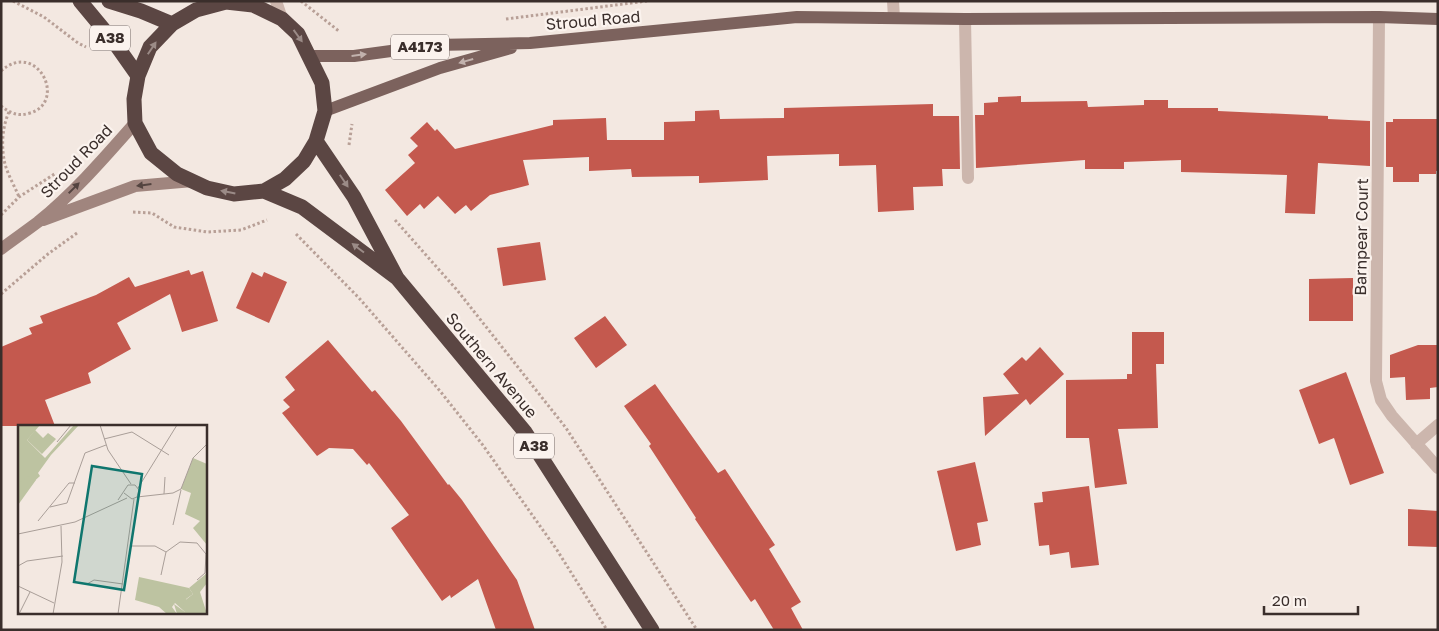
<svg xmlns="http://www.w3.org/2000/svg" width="1439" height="631" viewBox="0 0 1439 631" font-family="'Golos Text',sans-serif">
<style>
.building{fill:#c4594e}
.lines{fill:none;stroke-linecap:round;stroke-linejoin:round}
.path{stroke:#b8a097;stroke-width:3;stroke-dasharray:2.5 2.5;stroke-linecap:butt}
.street{stroke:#ccb6ad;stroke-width:12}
.secondary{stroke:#a0857e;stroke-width:12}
.primary{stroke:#7c625d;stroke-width:12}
.highway{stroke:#5b4643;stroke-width:15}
.oneway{fill:#9b8b87}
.oneway2{fill:#c2b2ad}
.oneway3{fill:#544440}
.labels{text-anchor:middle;stroke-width:4.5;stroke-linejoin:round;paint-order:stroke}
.shield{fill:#fbf3ee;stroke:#746966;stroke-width:1}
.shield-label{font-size:15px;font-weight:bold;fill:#3a2e2b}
.street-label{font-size:16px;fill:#3a2e2b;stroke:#fbf3ee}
.inset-road{fill:none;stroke:#a99e98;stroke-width:1}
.view{fill:#0f766e;fill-opacity:0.15;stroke:#0f766e;stroke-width:2.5}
.inset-edge{fill:none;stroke:#3a2e2b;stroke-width:2.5}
</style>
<rect width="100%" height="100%" fill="#f3e8e1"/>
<!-- building -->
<path class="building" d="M1021,96V102L1087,101L1088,107L1144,105V100H1168V108H1218V111L1328,116V119L1370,121V166L1318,163L1315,214L1285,213L1287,175L1181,172V160L1124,162V169H1085V160L976,168L975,115H984V103L998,102V97Z
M933,104V116H959L960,169H942L943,186L913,187L914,210L878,212L876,165L839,166V154L767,156L768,180L699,183V176L632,177L631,169L589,171V157L523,160L529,185L490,195L471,211L466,205L455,214L438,196L424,209L420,204L407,216L385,190L415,163L408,155L418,146L410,138L427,122L435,131L437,129L455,149L553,125V120L606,118L607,140H664V122L695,121V111L719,110L720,119L784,118V108Z
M1393,119H1438V171H1436V174H1419V182H1393V167H1386V122H1393Z
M540,242L546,280L503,286L497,248Z
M189,270L191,275L203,271L218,321L182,332L170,294L117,323L131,349L88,373L91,383L45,400L55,426H1V347L32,334L29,328L43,323L40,316L96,295L129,277L135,287Z
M252,272L262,277L264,272L287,282L269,323L236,308Z
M1353,278V321H1309V279Z
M605,316L627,345L596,368L574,338Z
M1132,332H1164V364H1156L1158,428L1118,429L1127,484L1095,488L1089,438H1066V380L1127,379V374H1132Z
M328,340L372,392L375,390L401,421L448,485L449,484L462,500L517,580L535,630H496L478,579L451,598L450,595L442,601L391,528L409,515L369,463L367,465L353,449L329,448L317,456L282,413L290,407L283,400L295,390L285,377Z
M1418,345H1438V387L1430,388V399L1406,400L1405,377L1390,378V355Z
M1040,347L1064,374L1030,405L1026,399L985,436L983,397L1019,394L1003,374L1022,357L1026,361Z
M1346,372L1384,473L1350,485L1334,438L1319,444L1299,390Z
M655,384L718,473L725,469L775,545L769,549L801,602L791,608L803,630H774L755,599L751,602L695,519L696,518L649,446L651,444L624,406Z
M975,462L988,521L977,523L981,545L956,551L937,471Z
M1089,486L1099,565L1071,568L1069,552L1050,555L1049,545L1039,546L1034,503L1043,502L1042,492Z
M1408,509L1438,511V547L1408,546Z"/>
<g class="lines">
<!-- path -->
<path class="path" d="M13,1L44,17L78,43L86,47
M301,1L340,32
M506,19L647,1
M1,71C37,39 68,102 30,113C18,117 10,113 1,106
M9,112C2,127 1,148 5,164C8,175 15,187 19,197
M349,145L352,124
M133,212L152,213L174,227L207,232L241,230L267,220
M1,215L19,197L56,173
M395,220L457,290L566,428L697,630
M296,234L359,298L440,391L482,444L557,550L607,630
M1,294L48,254L77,233"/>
<!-- street -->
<path class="street" d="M276,1L282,19
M893,1L894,18
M1379,17L1376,381L1381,400L1392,416L1438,468
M965,19L968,178
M1416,444L1438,425"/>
<!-- secondary -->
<path class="secondary" d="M43,220L135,186L193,181
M1,249C13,240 26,231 38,222C74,193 105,157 135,123"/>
<!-- primary -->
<path class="primary" d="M310,56H354L435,45L530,43L797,17L965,19L1379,17L1438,19
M325,111L440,68L511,48"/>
<!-- highway -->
<path class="highway" d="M80,1L114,42L138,76
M109,1L141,11L172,24
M316,141L354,197L397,278L525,432L652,630
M264,191L285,179L304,161L316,141L325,111L322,83L298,34L282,19L253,5L226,2L196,10L172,24L150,47L138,76L134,99L135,123L151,153L177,174L207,188L234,194L264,191L302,207L397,278"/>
</g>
<!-- one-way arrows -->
<defs><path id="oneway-solid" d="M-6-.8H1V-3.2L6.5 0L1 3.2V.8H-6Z" transform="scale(1.25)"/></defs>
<g class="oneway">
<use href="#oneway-solid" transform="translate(298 36) rotate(54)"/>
<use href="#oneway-solid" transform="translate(152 48) rotate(-56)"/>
<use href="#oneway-solid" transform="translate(344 181) rotate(56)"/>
<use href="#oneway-solid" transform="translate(228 192) rotate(-169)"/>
<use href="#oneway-solid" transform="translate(358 248) rotate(-143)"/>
</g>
<g class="oneway2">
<use href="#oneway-solid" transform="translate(359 55) rotate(-7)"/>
<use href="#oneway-solid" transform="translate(466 61) rotate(164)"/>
</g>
<g class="oneway3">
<use href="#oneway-solid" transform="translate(144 185) rotate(173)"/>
<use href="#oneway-solid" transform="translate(74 188) rotate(-45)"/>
</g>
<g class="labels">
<!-- shield labels -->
<g class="shield">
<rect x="90" y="25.5" width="40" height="25" rx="4"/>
<rect x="391" y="34.5" width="58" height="25" rx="4"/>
<rect x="514" y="433.5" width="40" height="25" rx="4"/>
</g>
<g class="shield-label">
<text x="110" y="43">A38</text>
<text x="420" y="52">A4173</text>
<text x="534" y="451">A38</text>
</g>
<!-- street labels -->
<g class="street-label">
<text transform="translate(593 20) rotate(-5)" y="6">Stroud Road</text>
<text transform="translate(76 161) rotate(-46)" y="6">Stroud Road</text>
<text transform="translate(1361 237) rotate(-89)" y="6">Barnpear Court</text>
<text transform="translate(492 365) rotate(50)" y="6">Southern Avenue</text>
</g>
</g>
<!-- overview -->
<g transform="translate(18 425)">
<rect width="189" height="189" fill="#f3e8e1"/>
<path d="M0,0H22L9,15L27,33L56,0H61L33,30L20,48L22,51L0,71ZM175,33L189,39V120L175,103L182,96L167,89L173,68L163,64ZM121,152L171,163L175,169L168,174L167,187L157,178L154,182L159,189H149L141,182L117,175Z" fill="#bdc3a1"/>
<path d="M13,50L18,55L0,80V58ZM189,148V158L182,167L189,189H159L156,179L167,187L165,177L175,169L171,163Z" fill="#bdc3a1"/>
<path d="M17,5L25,13L30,8L38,14L24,29L9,15Z" fill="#bdc3a1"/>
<path class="inset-road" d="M82,0L90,25L113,59M86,14L114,7L151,30M39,17L53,0M120,63L159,0M146,69L147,52M119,72L155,68L163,64L175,33L189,19M100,75L110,60H117L121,65L119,72L114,74L106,68M32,82L49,78L67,28L88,20M20,96L51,58H57M155,100L163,65M0,109L57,97L109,73M112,121H137L148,127L162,117L179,118L188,129L187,148L179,155M0,141L9,136L45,131M143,150L148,127M69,159L76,155L105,159M0,161L36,178M1,189L12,167M35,189L44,137L43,101M100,189L116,74"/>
<path class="view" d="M74,41L124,49L106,165L56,157Z"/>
<rect width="189" height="189" class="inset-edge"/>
</g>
<!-- border -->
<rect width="1439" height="631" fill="none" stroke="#3a2e2b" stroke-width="5"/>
<!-- scale -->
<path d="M1264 606v8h94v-8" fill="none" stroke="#3a2e2b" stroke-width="2.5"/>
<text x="1272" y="606" font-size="15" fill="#3a2e2b" stroke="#fbf3ee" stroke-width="4" paint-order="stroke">20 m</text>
</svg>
